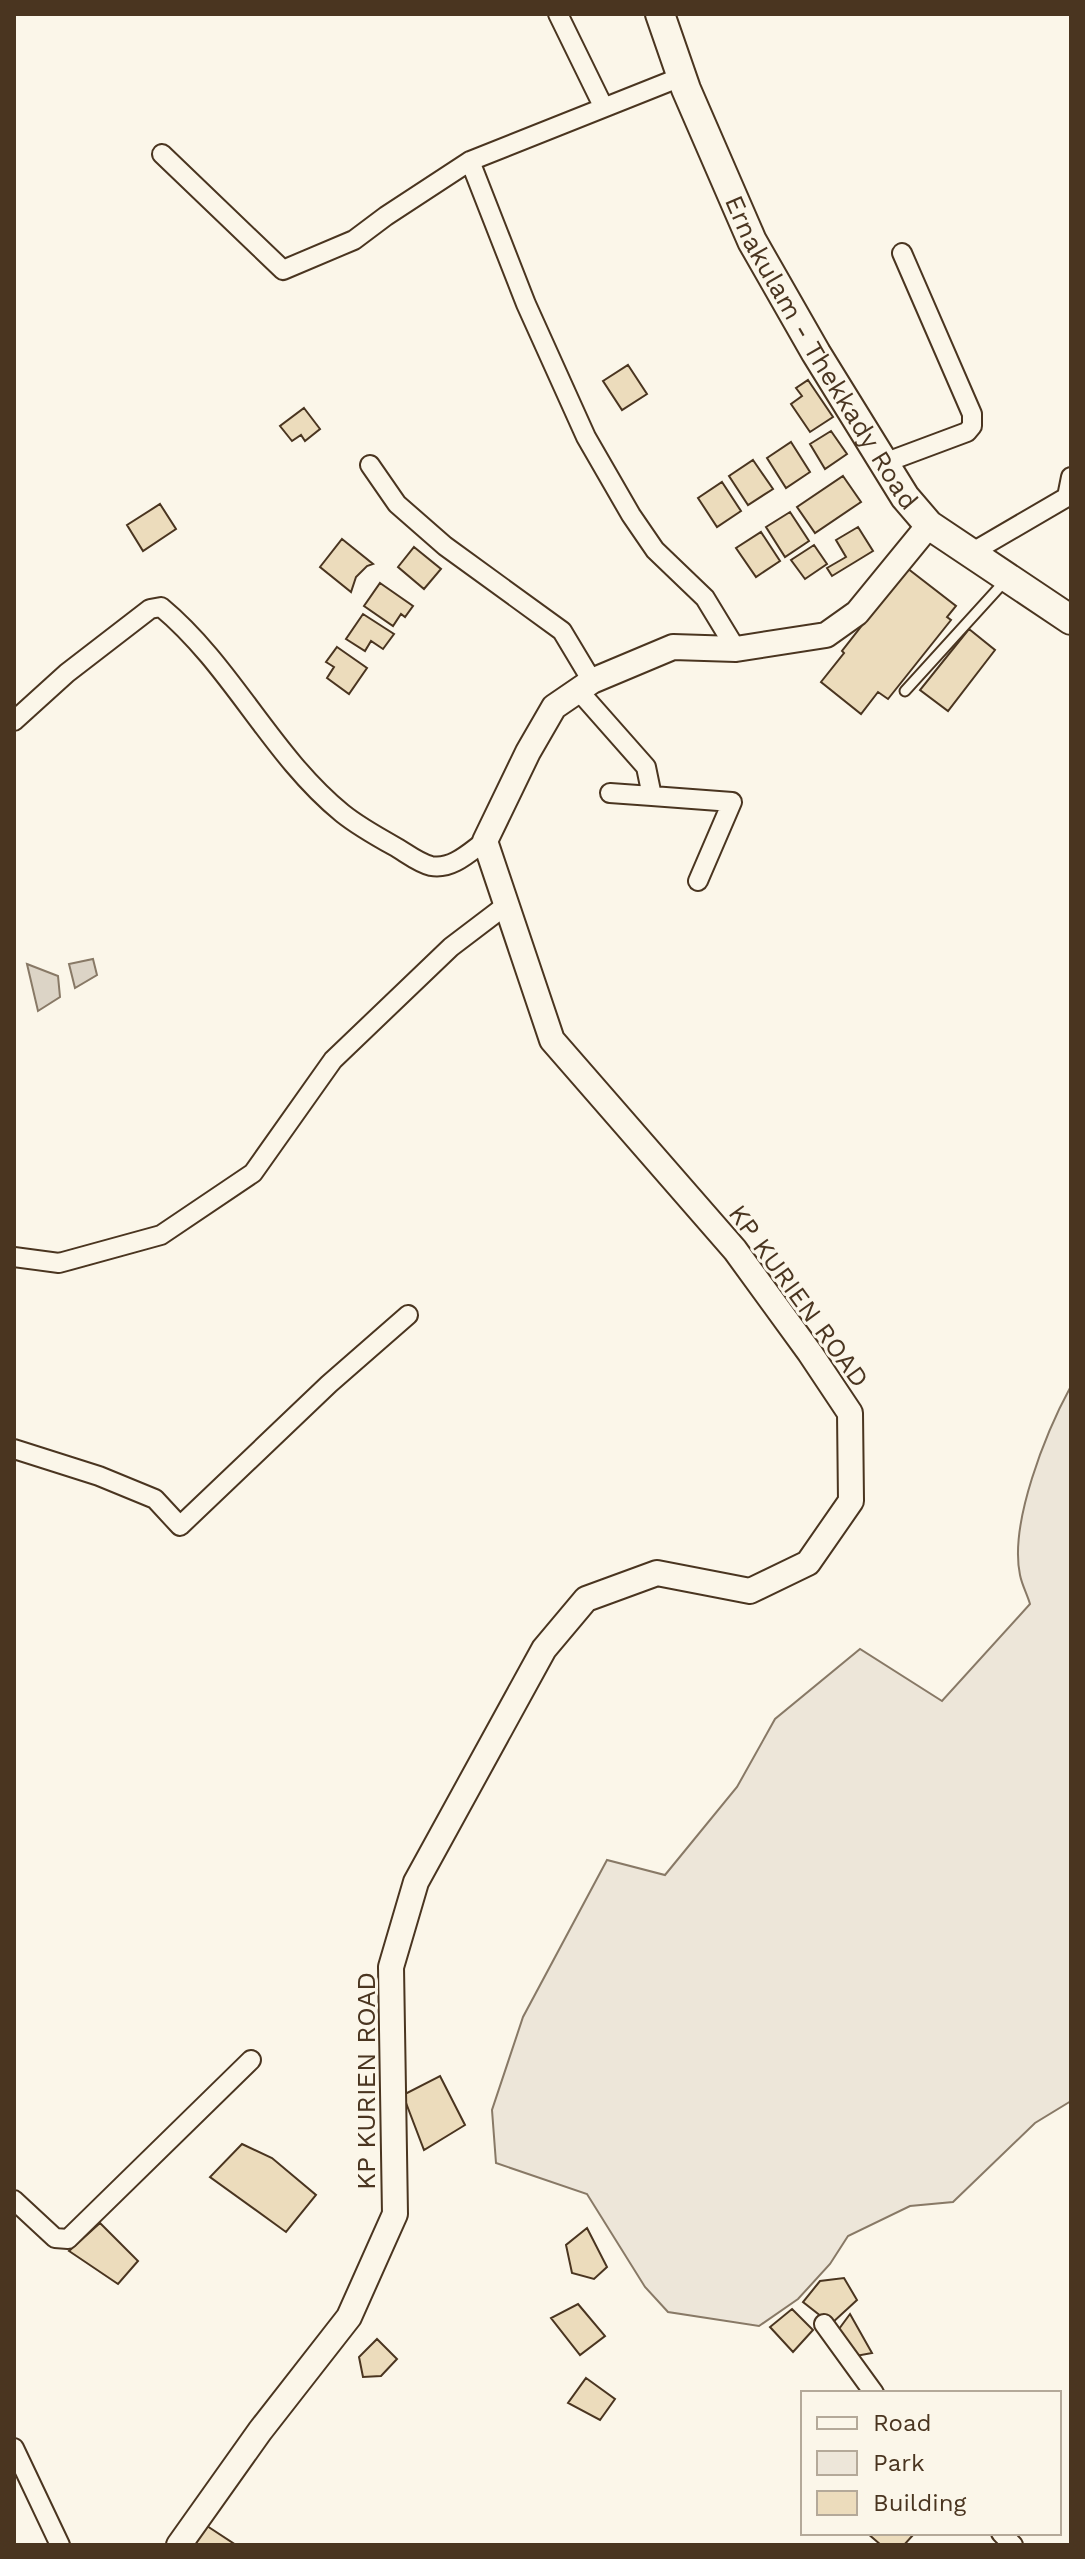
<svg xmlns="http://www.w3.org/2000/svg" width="1085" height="2559" viewBox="0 0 1085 2559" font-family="'Work Sans',sans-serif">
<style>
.green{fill:#ede6d9;stroke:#887966;stroke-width:2}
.water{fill:#dcd4c6;stroke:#887966;stroke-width:2}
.building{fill:#ecdcbc;stroke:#4a3520;stroke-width:2}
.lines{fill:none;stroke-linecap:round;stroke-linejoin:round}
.lane-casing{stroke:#4a3520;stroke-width:13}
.street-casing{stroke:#4a3520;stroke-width:22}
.secondary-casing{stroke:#4a3520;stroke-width:28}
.primary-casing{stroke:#4a3520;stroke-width:32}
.lane{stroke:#fbf6e9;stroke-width:9}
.street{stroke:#fbf6e9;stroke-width:18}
.secondary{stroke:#fbf6e9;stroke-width:24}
.primary{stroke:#fbf6e9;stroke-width:28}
.labels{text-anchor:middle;stroke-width:6;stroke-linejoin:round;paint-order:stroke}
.street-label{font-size:26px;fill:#4a3520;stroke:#fbf6e9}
</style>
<rect width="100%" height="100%" fill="#fbf6e9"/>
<!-- green -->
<path class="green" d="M1071,1386V2101L1035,2123L953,2202L910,2206L848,2236L830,2264L798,2299L759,2326L668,2312L645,2287L587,2194L496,2163L492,2110L523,2017L607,1860L665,1875L737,1787L775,1719L860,1649L942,1701L1030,1604C1027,1594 1022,1585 1020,1575C1009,1523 1046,1432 1071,1386Z"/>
<!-- water -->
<path class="water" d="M93,959L97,975L75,988L69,964Z
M27,964L58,976L60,997L38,1011Z"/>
<!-- building -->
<path class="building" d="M628,365L647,394L622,410L603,381Z
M808,380L833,417L810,432L791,404L802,396L796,388Z
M304,408L320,429L305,441L301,435L292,441L280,426Z
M831,431L847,454L825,469L810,444Z
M791,442L810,472L786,488L767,458Z
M753,460L773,489L748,505L729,476Z
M843,476L861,502L815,533L797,507Z
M722,482L741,511L717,527L698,498Z
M160,504L176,529L143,551L127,525Z
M790,512L809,541L785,557L766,527Z
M858,527L873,551L832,576L827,568L846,557L836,540Z
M761,532L780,561L756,577L736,548Z
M342,539L373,564L367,566L356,577L351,592L320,567Z
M814,545L827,564L805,579L791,560Z
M414,547L441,569L424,589L398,567Z
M907,568L956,606L947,617L951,620L888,699L878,692L861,714L821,682L844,653L842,651Z
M380,583L413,606L405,617L401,614L393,626L364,606Z
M363,614L394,634L383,649L371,641L365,651L346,639Z
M969,629L995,650L948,711L920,690Z
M337,647L367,668L349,694L327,678L334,667L326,662Z
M440,2076L465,2125L424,2150L403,2095Z
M242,2144L272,2158L316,2195L286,2232L210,2177Z
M100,2223L138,2261L118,2284L69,2251Z
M587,2228L607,2267L594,2279L572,2273L566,2245Z
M844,2278L857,2300L831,2324L803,2302L820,2281Z
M578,2304L605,2336L580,2355L551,2318Z
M792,2309L813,2330L793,2352L770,2327Z
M850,2314L872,2353L856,2356L839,2329Z
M377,2339L397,2359L381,2376L363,2377L359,2357Z
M586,2378L615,2399L600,2420L568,2403Z
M204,2524L236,2545H189Z
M867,2533H911L913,2535L904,2545H881Z"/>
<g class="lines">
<!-- lane casing -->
<g class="lane-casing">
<path id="lane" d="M905,691L1005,581"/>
</g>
<!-- street casing -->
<g class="street-casing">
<path id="street" d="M558,14L603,106
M162,154L283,270L354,240L386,216L470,161L681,77
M470,161L526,304L586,437L631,515L655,550L705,598L736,649
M884,463L967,432L972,426V414L902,253
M370,465L397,504L445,546L562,631L592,681
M971,553L1067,497L1071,477
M578,690L646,767L652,796L732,802L698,881
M14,721L67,673L150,609L161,607C232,666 271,755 342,813C358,826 376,836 394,846C405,852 418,863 431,866C452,870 470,852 485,841
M610,793L652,796
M14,1257L59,1263L161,1235L253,1173L333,1060L451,947L505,906
M14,1449L99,1476L155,1499L180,1526L329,1384L408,1315
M14,2200L55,2238L68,2239L251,2060
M824,2324L874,2393
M14,2448L60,2545
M1001,2533L1013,2545"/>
</g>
<!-- secondary casing -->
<g class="secondary-casing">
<path id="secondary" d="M179,2545L260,2431L349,2317L395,2214L391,1967L416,1882L544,1649L586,1599L657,1573L750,1591L808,1563L851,1501L850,1413L810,1353L735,1250L552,1040L485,841L528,752L554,707L592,681L673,647L736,649L826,635L857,613L929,525"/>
</g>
<!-- primary casing -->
<g class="primary-casing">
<g id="primary">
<path id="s1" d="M660,14L686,89L752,241L816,353L905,497L929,525L1071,620"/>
</g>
</g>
<!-- lane -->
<use href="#lane" class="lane"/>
<!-- street -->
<use href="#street" class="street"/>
<!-- secondary -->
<use href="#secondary" class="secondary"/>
<!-- primary -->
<use href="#primary" class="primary"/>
</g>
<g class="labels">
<!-- street labels -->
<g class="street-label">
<text dy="9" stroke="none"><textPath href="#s1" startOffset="376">Ernakulam - Thekkady Road</textPath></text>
<text transform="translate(799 1296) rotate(54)" y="9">KP KURIEN ROAD</text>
<text transform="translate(366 2081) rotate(-90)" y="9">KP KURIEN ROAD</text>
</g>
</g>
<!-- border -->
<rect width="1085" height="2559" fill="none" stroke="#4a3520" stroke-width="32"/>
<!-- legend -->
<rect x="801" y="2391" width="260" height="144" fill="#fbf6e9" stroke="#b4a999" stroke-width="2"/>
<rect x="817" y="2417" width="40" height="12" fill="#fbf6e9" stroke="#b4a999" stroke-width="2"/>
<text x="873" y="2431" font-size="24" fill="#4a3520">Road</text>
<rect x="817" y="2451" width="40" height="24" fill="#ede6d9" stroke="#b4a999" stroke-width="2"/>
<text x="873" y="2471" font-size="24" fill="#4a3520">Park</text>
<rect x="817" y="2491" width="40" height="24" fill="#ecdcbc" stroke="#b4a999" stroke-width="2"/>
<text x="873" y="2511" font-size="24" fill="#4a3520">Building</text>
</svg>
